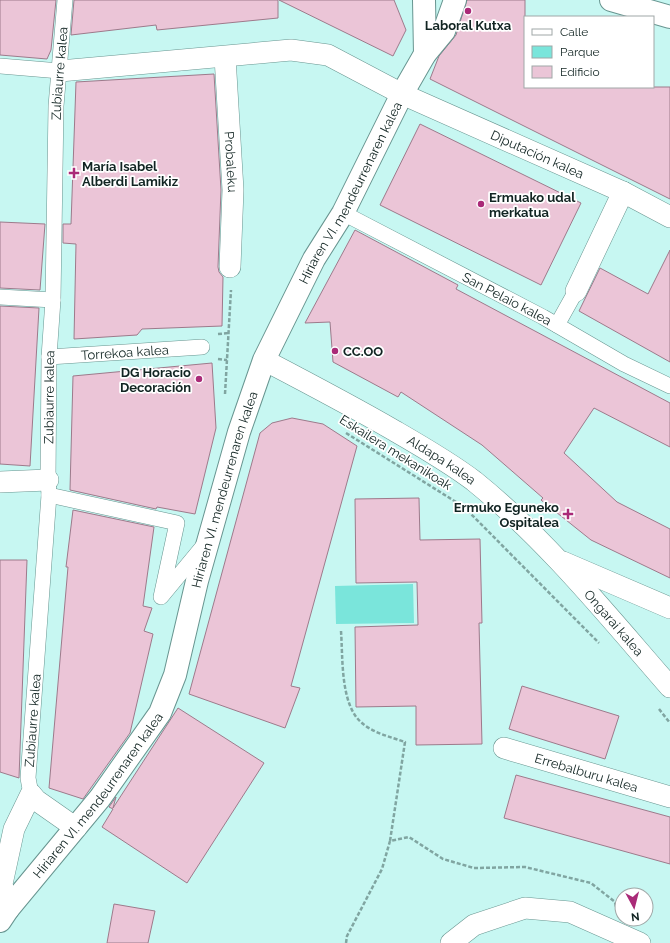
<svg xmlns="http://www.w3.org/2000/svg" width="670" height="943" viewBox="0 0 670 943" font-family="Raleway,sans-serif">
<style>
.green{fill:#7ae5db}
.building{fill:#ebc5d7;stroke:#9d7a8b}
.lines{fill:none;stroke-linecap:round;stroke-linejoin:round}
.pedestrian-casing{stroke:#689590;stroke-width:16}
.minor-casing{stroke:#689590;stroke-width:22}
.tertiary-casing{stroke:#689590;stroke-width:24}
.secondary-casing{stroke:#689590;stroke-width:24}
.path{stroke:#80a5a1;stroke-width:2.5;stroke-dasharray:4 2;stroke-linecap:butt}
.pedestrian{stroke:#fff;stroke-width:15}
.minor{stroke:#fff;stroke-width:21}
.tertiary{stroke:#fff;stroke-width:22}
.secondary{stroke:#fff;stroke-width:22}
.poi-dot{fill:#aa2a78;stroke:#fff;stroke-width:1.5}
.labels{text-anchor:middle;stroke-width:3.5;stroke-linejoin:round;paint-order:stroke}
.poi-label{font-size:13px;font-weight:bold;fill:#112422;stroke:#fff;text-anchor:start}
.street-label{font-size:13px;fill:#112422;stroke:#fff}
</style>
<rect width="100%" height="100%" fill="#c7f7f2"/>
<!-- green -->
<path class="green" d="M413,584L414,623L336,624L335,586Z"/>
<!-- building -->
<path class="building" d="M0,0H56L51,50L47,59L0,55Z
M74,0H278V18L157,30L156,25L71,35Z
M279,0H394L406,30L393,56Z
M467,0H525V87H670V199L430,79L439,56L456,35Z
M214,74L221,190L218,267L219,272L223,277L222,326L142,329L137,335L74,339L76,244L63,243V224H71L76,82Z
M420,124L581,203L541,285L380,205Z
M0,222L45,224L40,290L0,288Z
M355,230L458,285L456,289L670,403V447L594,408L564,453L617,502L670,529V578L591,540L541,500L543,498L482,445L401,392L398,397L333,362L330,322L305,323Z
M670,250V362L579,311L600,268L648,294Z
M0,306L39,308L30,466L0,464Z
M212,363L216,428L195,514L157,507L156,509L70,490L73,376Z
M292,418L323,424L357,446L291,686L300,688L285,728L189,694L260,433L272,423Z
M419,498L420,540L480,539L482,623H479L482,744L416,745V706L356,707L355,627L418,625L417,582L356,583L355,499Z
M73,510L154,527L143,606L152,608L144,631L153,634L130,733L83,799L49,788L68,567H66Z
M0,560H27L19,778L0,772Z
M522,686L619,716L605,759L509,729Z
M178,708L264,763L187,883L102,827L113,809L109,807L116,797L113,808Z
M516,775L670,817V864L504,818Z
M114,904L155,911L148,943H107Z"/>
<g class="lines">
<!-- pedestrian casing -->
<g class="pedestrian-casing">
<g id="pedestrian">
<path d="M0,66L60,71"/>
<path id="s1" d="M343,213L543,317L624,364L670,386"/>
<path d="M0,297L53,300"/>
<path d="M557,325L576,291"/>
<path id="s2" d="M49,357L202,347"/>
<path d="M49,495L177,523L161,597L204,545"/>
<path id="s3" d="M31,794L28,778L49,495L48,480L49,357L53,300L56,106L65,0"/>
</g>
</g>
<!-- minor casing -->
<g class="minor-casing">
<g id="minor">
<path id="s4" d="M225,57L233,190L230,267"/>
<path id="s5" d="M60,71L291,50L328,55L402,94L623,192L670,217"/>
<path d="M576,291L623,192"/>
<path id="s6" d="M264,360C308,383 352,406 395,431C421,446 449,462 474,481C547,540 608,616 670,687"/>
<path d="M0,482L48,480"/>
<path d="M563,562L670,608"/>
<path id="s7" d="M504,748L670,797"/>
<path d="M0,908L8,909L2,884L14,829L31,794L36,800L76,828"/>
<path d="M451,943L474,925L525,908L570,912L640,943"/>
</g>
</g>
<!-- tertiary casing -->
<g class="tertiary-casing">
<g id="tertiary">
<path d="M424,0L425,54"/>
<path d="M611,0L670,17"/>
<path id="s8" d="M8,909L100,798L160,713L175,675L197,581L239,432L264,360L314,259L343,213L402,94L425,54L444,31L455,0"/>
</g>
</g>
<!-- secondary casing -->
<g class="secondary-casing">
<path id="secondary" d="M0,921L8,909"/>
</g>
<!-- path -->
<path class="path" d="M218,334L229,333
M218,359L227,360
M225,394L231,290
M346,433L464,507L599,643
M341,631C343,658 340,705 362,723C373,733 391,737 405,742L390,841
M659,709L670,723
M346,943L347,936L382,869L390,841L409,837L443,859L474,868L525,867L591,883L615,902L616,907"/>
<!-- pedestrian -->
<use href="#pedestrian" class="pedestrian"/>
<!-- minor -->
<use href="#minor" class="minor"/>
<!-- tertiary -->
<use href="#tertiary" class="tertiary"/>
<!-- secondary -->
<use href="#secondary" class="secondary"/>
</g>
<!-- markers -->
<g class="poi-dot">
<circle cx="468" cy="11" r="4"/>
<path d="M72 167h4v4h4v4h-4v4h-4v-4h-4v-4h4z"/>
<circle cx="481" cy="204" r="4"/>
<circle cx="335" cy="351" r="4"/>
<circle cx="199" cy="379" r="4"/>
<path d="M566 508h4v4h4v4h-4v4h-4v-4h-4v-4h4z"/>
</g>
<g class="labels">
<!-- poi labels -->
<g class="poi-label">
<text x="468" y="30" text-anchor="middle">Laboral Kutxa</text>
<text x="82" y="171">María Isabel<tspan x="82" dy="15">Alberdi Lamikiz</tspan></text>
<text x="489" y="202">Ermuako udal<tspan x="489" dy="15">merkatua</tspan></text>
<text x="343" y="356">CC.OO</text>
<text x="191" y="377" text-anchor="end">DG Horacio<tspan x="191" dy="15">Decoración</tspan></text>
<text x="559" y="512" text-anchor="end">Ermuko Eguneko<tspan x="559" dy="15">Ospitalea</tspan></text>
</g>
<!-- street labels -->
<g class="street-label">
<text dy="5" stroke="none"><textPath href="#s3" startOffset="722">Zubiaurre kalea</textPath></text>
<text dy="5" stroke="none"><textPath href="#s5" startOffset="501">Diputación kalea</textPath></text>
<text dy="5" stroke="none"><textPath href="#s4" startOffset="105">Probaleku</textPath></text>
<text dy="5" stroke="none"><textPath href="#s8" startOffset="805">Hiriaren VI. mendeurrenaren kalea</textPath></text>
<text dy="5" stroke="none"><textPath href="#s1" startOffset="185">San Pelaio kalea</textPath></text>
<text dy="5" stroke="none"><textPath href="#s2" startOffset="76">Torrekoa kalea</textPath></text>
<text dy="5" stroke="none"><textPath href="#s3" startOffset="398">Zubiaurre kalea</textPath></text>
<text transform="translate(396 452) rotate(32)" y="5">Eskailera mekanikoak</text>
<text dy="5" stroke="none"><textPath href="#s6" startOffset="204">Aldapa kalea</textPath></text>
<text dy="5" stroke="none"><textPath href="#s8" startOffset="481">Hiriaren VI. mendeurrenaren kalea</textPath></text>
<text dy="5" stroke="none"><textPath href="#s6" startOffset="442">Ongarai kalea</textPath></text>
<text dy="5" stroke="none"><textPath href="#s3" startOffset="74">Zubiaurre kalea</textPath></text>
<text dy="5" stroke="none"><textPath href="#s7" startOffset="86">Errebalburu kalea</textPath></text>
<text dy="5" stroke="none"><textPath href="#s8" startOffset="145">Hiriaren VI. mendeurrenaren kalea</textPath></text>
</g>
</g>
<!-- legend -->
<rect x="524" y="16" width="130" height="72" fill="#ffffff" stroke="#a0a7a7"/>
<rect x="532" y="29" width="20" height="6" fill="#ffffff" stroke="#a0a7a7"/>
<text x="560" y="36" font-size="12" fill="#112422">Calle</text>
<rect x="532" y="46" width="20" height="12" fill="#7ae5db" stroke="#a0a7a7"/>
<text x="560" y="56" font-size="12" fill="#112422">Parque</text>
<rect x="532" y="66" width="20" height="12" fill="#ebc5d7" stroke="#a0a7a7"/>
<text x="560" y="76" font-size="12" fill="#112422">Edificio</text>
<!-- north arrow -->
<g transform="translate(634 907) rotate(173)"><circle r="19" fill="#ffffff" stroke="#a0a7a7"/>
<path d="M0-3L7 15L0 10L-7 15Z" fill="#aa2a78"/>
<text y="-6" font-size="11" font-weight="bold" text-anchor="middle" fill="#112422">N</text>
</g>
</svg>
